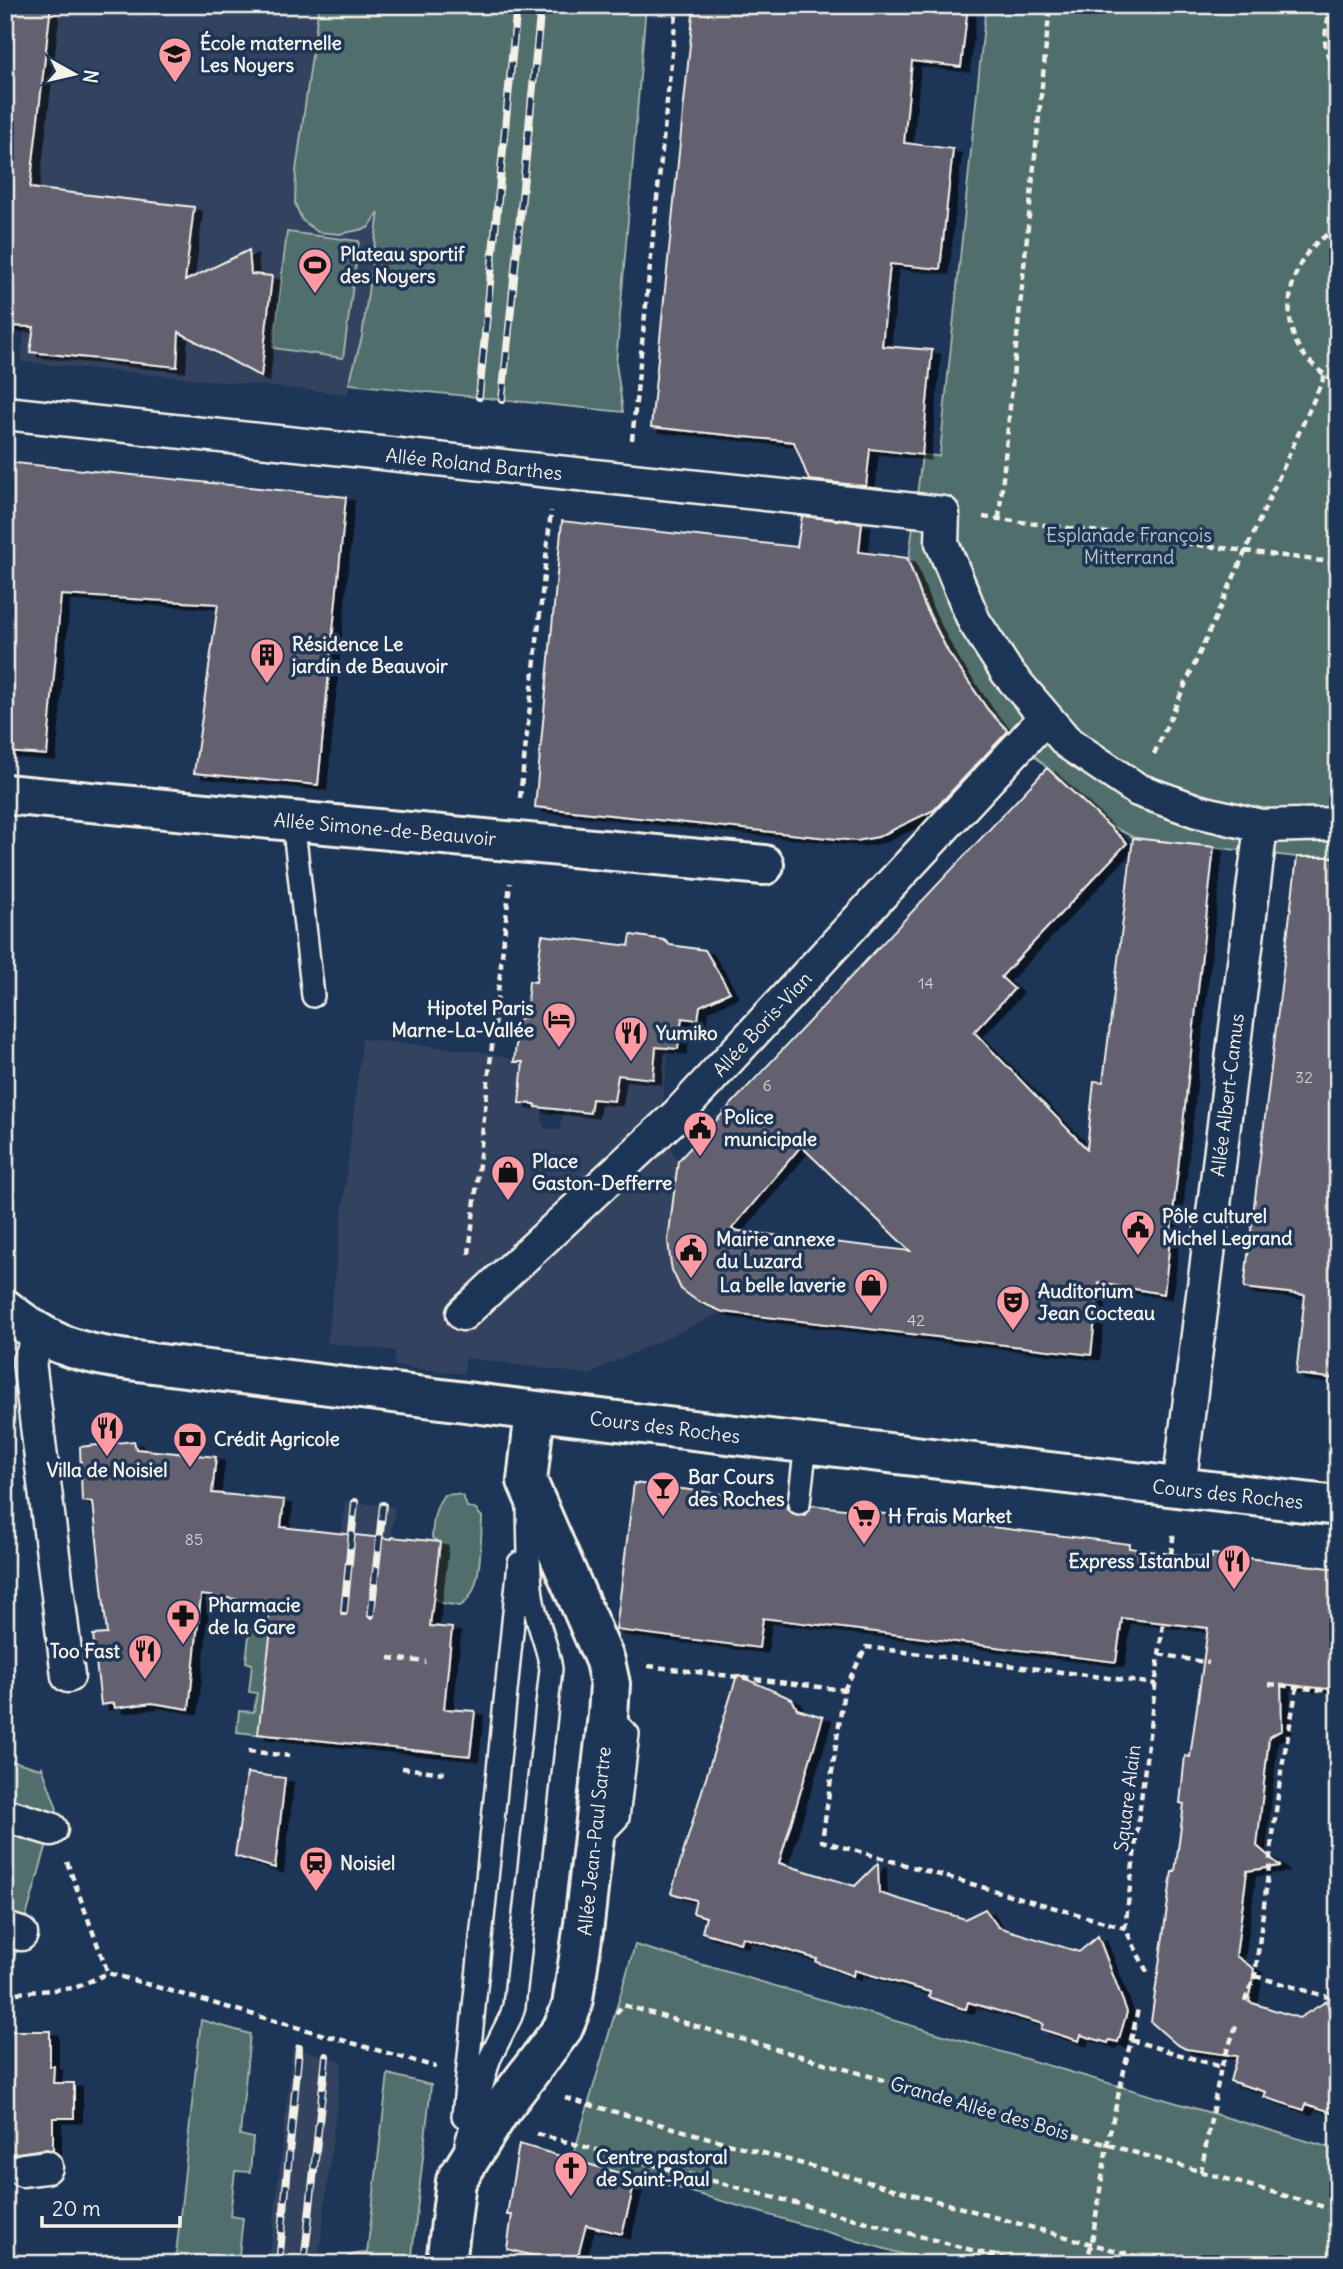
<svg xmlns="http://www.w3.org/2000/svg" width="1343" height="2269" viewBox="0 0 1343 2269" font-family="Delius,sans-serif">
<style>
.built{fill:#32425e}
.green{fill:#506e6c;stroke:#a2b0aa;stroke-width:2}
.building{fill:#646070;stroke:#f4f1e8;stroke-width:2;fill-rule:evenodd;filter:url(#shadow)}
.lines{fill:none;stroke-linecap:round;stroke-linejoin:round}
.service-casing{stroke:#f4f1e8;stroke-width:26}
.pedestrian-casing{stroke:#f4f1e8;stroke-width:37}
.minor-casing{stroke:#f4f1e8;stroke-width:44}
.path{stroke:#f4f1e8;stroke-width:4.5;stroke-dasharray:7 5;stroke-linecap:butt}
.service{stroke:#1d3557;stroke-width:21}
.pedestrian{stroke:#1d3557;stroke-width:32}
.minor{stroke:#1d3557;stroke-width:38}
.rail-casing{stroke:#f4f1e8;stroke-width:8}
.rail{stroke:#1d3557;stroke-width:5;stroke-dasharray:16;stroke-linecap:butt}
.labels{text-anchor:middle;stroke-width:7;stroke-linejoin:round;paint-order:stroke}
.number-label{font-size:16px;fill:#d0cdca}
.poi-label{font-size:19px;font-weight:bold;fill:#f4f1e8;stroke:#1d3557;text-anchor:start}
.street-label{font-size:19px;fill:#f4f1e8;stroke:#1d3557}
.park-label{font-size:19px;fill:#bbc3bd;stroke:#1d3557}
</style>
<defs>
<filter id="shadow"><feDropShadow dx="8" dy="4.5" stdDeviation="0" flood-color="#0009"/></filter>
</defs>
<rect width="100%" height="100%" fill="#1d3557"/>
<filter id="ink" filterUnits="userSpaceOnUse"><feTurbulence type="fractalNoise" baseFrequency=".0143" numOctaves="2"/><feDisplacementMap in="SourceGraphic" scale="14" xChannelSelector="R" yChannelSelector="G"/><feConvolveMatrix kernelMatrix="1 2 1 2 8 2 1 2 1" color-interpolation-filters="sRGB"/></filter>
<g filter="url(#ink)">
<!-- built -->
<path class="built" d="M5,5H407L362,337L349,384L348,394L21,362L26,310Z
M362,1039L478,1051L523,1062L519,1102L544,1105L542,1121L545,1128L560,1130L563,1110L592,1099L614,1101L618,1075L653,1079L656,1046L669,1048L664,1086L663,1127L678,1164L668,1241L672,1270L681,1289L686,1293L705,1306L723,1312L603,1367L591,1375L466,1358L464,1374L394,1366L395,1351L327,1343Z
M345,1501L395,1507L383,1616L342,1534Z
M293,2047L342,2061L318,2264H269Z"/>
<!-- green -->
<path class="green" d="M319,5H646L616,363L623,412L349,384L362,337L379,212L368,228L340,234L318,232L302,220L295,203L296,171Z
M986,5H1338V856L1297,857L1135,838L1105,823L1047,768L988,710L974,691L948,652L922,597L909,558L922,455L939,456L940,453Z
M287,232L359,241L343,358L273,348Z
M456,1494L463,1496L467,1507L475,1509L482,1517V1521C480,1546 483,1593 460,1606L441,1603L436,1600L434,1589L439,1542L432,1538C433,1522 434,1508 444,1495Z
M250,1627L278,1631L294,1716L292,1738L237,1732L239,1711L254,1712L257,1693L249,1692L252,1664L246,1662Z
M5,1759L41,1769L42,1767L57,1809L5,1990Z
M635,1945L1338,2150V2264H936L664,2184L636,2178L572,2160Z
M201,2020L250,2034L240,2135L253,2138L250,2172L235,2171L230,2216L243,2218L238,2264H175Z
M388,2074L431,2085L411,2264H342C348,2253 357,2254 367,2253Z"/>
<!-- building -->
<path class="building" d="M5,5H51L30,188L194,207L185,281L249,250L251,274L272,276L261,377L179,332L177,367L30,352L34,327L5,326Z
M694,5H968L961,67L912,61L904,143L953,149L940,269L890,264L882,346L932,350L922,455L870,449L866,486L809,480L794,442L651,427Z
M5,462L346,497L318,785L194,773L218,604L61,595L47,755L5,752Z
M802,516L862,523L859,552L907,558L924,604L948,652L988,710L1008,731L934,810L878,837L856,841L535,807L562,521L797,547Z
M1047,768L1127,843L1001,977L1014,989L974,1032L1087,1149L1094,1081L1103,1082L1133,838L1214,847L1164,1294L1099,1283L1091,1355L723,1312L697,1301L681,1289L672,1270L670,1258L668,1241L678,1161ZM801,1146L910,1251L731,1230Z
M1297,857H1338V1379L1296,1374L1305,1295L1244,1288Z
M542,935L629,946L631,935L664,940L670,945L705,950L730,992L700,1006L698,1020L682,1018L678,1049L656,1047L653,1079L618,1075L614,1101L592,1099L590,1113L536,1107L535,1104L519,1103L523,1062H514L519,1018H526L529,981L536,982Z
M134,1441L136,1449L216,1457L212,1493L284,1500L281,1527L392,1539V1537L440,1542L430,1626L452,1628L444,1709L475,1711L470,1756L258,1734L271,1630L267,1629L271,1603L201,1595L189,1709L152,1703L115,1708L114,1703L101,1705L93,1635L107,1634L93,1502L82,1501L80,1447Z
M634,1483L786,1502L787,1509L797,1516L805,1515L812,1505L1130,1544L1129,1548L1171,1554L1212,1558V1554L1338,1569V1690L1281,1684L1282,1730L1269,1737L1257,1846L1280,1866L1247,1871L1236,1956L1254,1969L1249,2002L1299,2018L1327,2001L1338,2050V2114L1306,2104L1304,2110L1264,2097L1266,2092L1230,2081L1237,2056L1186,2049L1176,2044L1151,2022L1172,1872H1175L1184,1804L1180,1803L1185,1756L1190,1757L1208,1628L1122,1618L1116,1662L763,1618L759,1648L616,1630Z
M737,1675L792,1699L797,1709L823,1717L779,1863L855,1886L878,1863L879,1893L965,1919L985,1909L998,1927L1079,1952L1098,1936L1127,2012L1118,2042L1109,2040L1108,2043L1081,2035L1079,2041L1041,2029L1043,2024L968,2002L966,2009L961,2008L929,1997L930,1992L854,1970L853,1976L816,1962L817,1959L742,1937L740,1943L702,1932L706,1917L693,1913L696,1900L671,1893Z
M247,1773L285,1778L275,1868L235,1856Z
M5,2031H50V2066H54L53,2083H74V2118H53V2150L44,2149L5,2155Z
M519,2144L636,2178L622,2234L586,2225L576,2264H564L507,2249L512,2215H507Z"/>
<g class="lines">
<!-- service casing -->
<g class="service-casing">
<path id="service" d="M293,821L313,996
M799,1503L806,1444
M595,1842L618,1818L628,1734L608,1715
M463,2116L519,1563
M466,2144L489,2060L511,2016L514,2006L551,1669C548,1644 535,1621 532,1595C528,1566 529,1536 528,1507"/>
</g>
<!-- pedestrian casing -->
<g class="pedestrian-casing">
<path id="pedestrian" d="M5,413L943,513L942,543L974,621L1007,672L1068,743L1138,790L1197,811L1261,826L1338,824
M463,1314L678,1114L1045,718
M42,1335L29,1361L68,1676
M1179,1488L1261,826
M5,1815L51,1829
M5,1929L21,1934
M23,2170L46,2167"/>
</g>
<!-- minor casing -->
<g class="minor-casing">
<path id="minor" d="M5,794L764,865
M5,1309C47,1342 69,1351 121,1359L642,1424L1338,1506
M446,2264L456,2181L499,2112L563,2028L572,2006L584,1924L608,1715L610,1684L605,1661L527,1481L535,1411"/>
</g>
<!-- path -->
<path class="path" d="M1331,5C1326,31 1318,49 1338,70
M1338,230C1294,245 1278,308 1298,346C1306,361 1324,375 1338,384
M632,440L677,5
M983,517L1338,563
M999,518L1050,5
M1154,754L1325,375
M520,798L551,511
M469,1254L510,883
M1171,1554L1174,1531
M1159,1654L1209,1663
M389,1658L426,1662
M648,1666L844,1690L822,1841L1125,1928
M1269,1684L1338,1692
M844,1690L866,1647L1156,1684
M248,1751L289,1756
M402,1768L445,1773
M67,1862L108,1973
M1147,1972L1125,1928L1163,1623
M1255,1976L1338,2000
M5,1994L75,1988L108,1973L436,2067
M1245,2001L1255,1976L1281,1772L1297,1687
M616,2013L623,2005L1338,2211
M1131,2040L1221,2067
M565,2098L1164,2264
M537,2134L1024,2264
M1201,2172L1221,2067L1238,2021
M1086,2264L1092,2242L1107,2145L1138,2009"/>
<!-- service -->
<use href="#service" class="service"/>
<!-- pedestrian -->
<use href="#pedestrian" class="pedestrian"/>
<!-- minor -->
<use href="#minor" class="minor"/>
<!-- rail casing -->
<g class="rail-casing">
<path id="rail" d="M479,397L517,5
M502,400L541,5
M344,1612L355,1502
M371,1615L383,1505
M279,2264L299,2048
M304,2264L326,2056"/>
</g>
<!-- rail -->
<use href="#rail" class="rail"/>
</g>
</g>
<!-- icons -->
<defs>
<g id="school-pin" transform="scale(1.75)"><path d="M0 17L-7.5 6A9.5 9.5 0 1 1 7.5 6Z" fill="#ff9aa2" stroke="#1d3557"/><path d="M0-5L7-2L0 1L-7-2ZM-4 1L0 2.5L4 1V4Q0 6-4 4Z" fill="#111"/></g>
<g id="stadium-pin" transform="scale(1.75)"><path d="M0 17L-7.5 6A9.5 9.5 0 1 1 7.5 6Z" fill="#ff9aa2" stroke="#1d3557"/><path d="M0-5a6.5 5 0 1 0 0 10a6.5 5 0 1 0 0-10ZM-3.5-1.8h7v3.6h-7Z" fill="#111"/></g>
<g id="building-pin" transform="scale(1.75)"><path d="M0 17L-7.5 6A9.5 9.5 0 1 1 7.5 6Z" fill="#ff9aa2" stroke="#1d3557"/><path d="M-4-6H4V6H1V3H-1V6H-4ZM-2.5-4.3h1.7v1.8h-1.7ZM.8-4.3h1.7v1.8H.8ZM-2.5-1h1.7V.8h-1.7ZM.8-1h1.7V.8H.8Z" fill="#111"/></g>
<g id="hotel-pin" transform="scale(1.75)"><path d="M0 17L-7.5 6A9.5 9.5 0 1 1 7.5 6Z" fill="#ff9aa2" stroke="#1d3557"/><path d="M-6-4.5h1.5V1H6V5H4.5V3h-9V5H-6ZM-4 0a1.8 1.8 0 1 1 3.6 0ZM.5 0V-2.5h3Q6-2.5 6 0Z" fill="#111"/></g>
<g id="restaurant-pin" transform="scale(1.75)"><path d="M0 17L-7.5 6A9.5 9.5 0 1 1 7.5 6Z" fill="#ff9aa2" stroke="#1d3557"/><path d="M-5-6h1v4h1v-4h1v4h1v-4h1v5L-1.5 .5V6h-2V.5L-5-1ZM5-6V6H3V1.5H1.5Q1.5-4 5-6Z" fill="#111"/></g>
<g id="civic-pin" transform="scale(1.75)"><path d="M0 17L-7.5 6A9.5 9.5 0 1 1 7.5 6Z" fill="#ff9aa2" stroke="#1d3557"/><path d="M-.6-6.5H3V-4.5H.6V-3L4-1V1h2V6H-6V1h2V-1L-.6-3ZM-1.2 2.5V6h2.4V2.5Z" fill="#111"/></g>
<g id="shop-pin" transform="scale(1.75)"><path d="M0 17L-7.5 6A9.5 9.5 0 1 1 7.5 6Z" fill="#ff9aa2" stroke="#1d3557"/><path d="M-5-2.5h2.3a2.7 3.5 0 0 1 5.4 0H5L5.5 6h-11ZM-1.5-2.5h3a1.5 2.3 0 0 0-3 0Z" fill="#111"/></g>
<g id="theatre-pin" transform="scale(1.75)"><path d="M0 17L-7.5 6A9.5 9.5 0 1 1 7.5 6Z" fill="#ff9aa2" stroke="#1d3557"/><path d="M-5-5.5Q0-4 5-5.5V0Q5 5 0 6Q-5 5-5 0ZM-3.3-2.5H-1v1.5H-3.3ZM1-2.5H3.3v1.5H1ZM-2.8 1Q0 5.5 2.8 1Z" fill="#111"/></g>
<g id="bank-pin" transform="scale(1.75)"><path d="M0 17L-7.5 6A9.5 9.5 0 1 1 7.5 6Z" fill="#ff9aa2" stroke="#1d3557"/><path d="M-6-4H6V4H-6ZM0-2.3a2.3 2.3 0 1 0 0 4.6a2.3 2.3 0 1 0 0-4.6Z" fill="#111"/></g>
<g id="bar-pin" transform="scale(1.75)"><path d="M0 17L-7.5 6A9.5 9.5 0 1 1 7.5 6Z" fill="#ff9aa2" stroke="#1d3557"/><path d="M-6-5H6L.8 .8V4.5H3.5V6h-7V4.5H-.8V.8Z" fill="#111"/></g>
<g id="supermarket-pin" transform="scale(1.75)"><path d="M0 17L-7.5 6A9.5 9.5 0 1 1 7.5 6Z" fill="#ff9aa2" stroke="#1d3557"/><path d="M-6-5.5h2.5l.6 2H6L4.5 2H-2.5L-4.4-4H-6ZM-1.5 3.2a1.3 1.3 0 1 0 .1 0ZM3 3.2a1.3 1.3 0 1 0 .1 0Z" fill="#111"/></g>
<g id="pharmacy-pin" transform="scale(1.75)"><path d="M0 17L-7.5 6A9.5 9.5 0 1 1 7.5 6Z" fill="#ff9aa2" stroke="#1d3557"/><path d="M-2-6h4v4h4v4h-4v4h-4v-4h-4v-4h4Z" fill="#111"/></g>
<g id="station-pin" transform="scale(1.75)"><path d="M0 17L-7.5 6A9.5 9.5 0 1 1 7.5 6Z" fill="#ff9aa2" stroke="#1d3557"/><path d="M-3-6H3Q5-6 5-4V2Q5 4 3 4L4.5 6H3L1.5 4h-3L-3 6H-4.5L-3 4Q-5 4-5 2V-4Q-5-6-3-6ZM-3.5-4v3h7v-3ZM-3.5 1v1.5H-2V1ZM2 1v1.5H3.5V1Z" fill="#111"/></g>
<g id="church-pin" transform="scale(1.75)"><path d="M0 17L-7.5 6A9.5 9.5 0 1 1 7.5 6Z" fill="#ff9aa2" stroke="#1d3557"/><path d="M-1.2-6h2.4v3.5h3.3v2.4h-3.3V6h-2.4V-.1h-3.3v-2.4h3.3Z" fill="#111"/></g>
</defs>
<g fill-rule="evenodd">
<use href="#school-pin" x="175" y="54"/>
<use href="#stadium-pin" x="315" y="265"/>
<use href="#building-pin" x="267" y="655"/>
<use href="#hotel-pin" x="559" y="1019"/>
<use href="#restaurant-pin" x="631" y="1033"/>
<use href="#civic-pin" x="700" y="1128"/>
<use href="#shop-pin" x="508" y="1172"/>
<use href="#civic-pin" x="1138" y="1227"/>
<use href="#civic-pin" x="691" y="1250"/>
<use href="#shop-pin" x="871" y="1285"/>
<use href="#theatre-pin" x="1013" y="1302"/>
<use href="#restaurant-pin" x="107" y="1428"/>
<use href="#bank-pin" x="190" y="1439"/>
<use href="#bar-pin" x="663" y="1488"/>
<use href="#supermarket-pin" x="864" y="1516"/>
<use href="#restaurant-pin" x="1234" y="1561"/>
<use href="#pharmacy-pin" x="183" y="1616"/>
<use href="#restaurant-pin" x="145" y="1651"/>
<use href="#station-pin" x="316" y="1863"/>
<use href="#church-pin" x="571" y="2168"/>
</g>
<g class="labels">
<!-- number labels -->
<g class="number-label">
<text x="926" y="989">14</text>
<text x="1304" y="1083">32</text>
<text x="767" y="1091">6</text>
<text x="916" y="1326">42</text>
<text x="194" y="1545">85</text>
</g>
<!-- poi labels -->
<g class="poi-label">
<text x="200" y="50">École maternelle<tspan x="200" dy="22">Les Noyers</tspan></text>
<text x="340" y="261">Plateau sportif<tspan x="340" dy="22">des Noyers</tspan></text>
<text x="292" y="651">Résidence Le<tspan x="292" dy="22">jardin de Beauvoir</tspan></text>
<text x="534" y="1015" text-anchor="end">Hipotel Paris<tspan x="534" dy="22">Marne-La-Vallée</tspan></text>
<text x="656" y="1040">Yumiko</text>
<text x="724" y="1124">Police<tspan x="724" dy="22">municipale</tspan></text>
<text x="532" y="1168">Place<tspan x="532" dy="22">Gaston-Defferre</tspan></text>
<text x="1162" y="1223">Pôle culturel<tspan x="1162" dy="22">Michel Legrand</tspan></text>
<text x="716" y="1246">Mairie annexe<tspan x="716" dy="22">du Luzard</tspan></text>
<text x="846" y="1292" text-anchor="end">La belle laverie</text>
<text x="1038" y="1298">Auditorium<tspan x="1038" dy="22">Jean Cocteau</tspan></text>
<text x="214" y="1446">Crédit Agricole</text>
<text x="107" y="1477" text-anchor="middle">Villa de Noisiel</text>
<text x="688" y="1484">Bar Cours<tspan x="688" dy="22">des Roches</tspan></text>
<text x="888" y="1523">H Frais Market</text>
<text x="1210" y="1568" text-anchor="end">Express Istanbul</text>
<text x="208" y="1612">Pharmacie<tspan x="208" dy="22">de la Gare</tspan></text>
<text x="120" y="1658" text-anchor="end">Too Fast</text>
<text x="340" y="1870">Noisiel</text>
<text x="596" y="2164">Centre pastoral<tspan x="596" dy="22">de Saint-Paul</tspan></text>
</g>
<!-- street labels -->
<g class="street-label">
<text transform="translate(474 464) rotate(6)" y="7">Allée Roland Barthes</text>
<text transform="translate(385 829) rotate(5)" y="7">Allée Simone-de-Beauvoir</text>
<text transform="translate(762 1024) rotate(-47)" y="7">Allée Boris-Vian</text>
<text transform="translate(1227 1095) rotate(-83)" y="7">Allée Albert-Camus</text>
<text transform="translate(665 1427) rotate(7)" y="7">Cours des Roches</text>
<text transform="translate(1228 1494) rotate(6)" y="7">Cours des Roches</text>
<text transform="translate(1127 1798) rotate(-83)" y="7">Square Alain</text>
<text transform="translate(594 1841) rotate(-84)" y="7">Allée Jean-Paul Sartre</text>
<text transform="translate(980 2108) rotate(16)" y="7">Grande Allée des Bois</text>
</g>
<!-- park labels -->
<g class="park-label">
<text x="1129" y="542">Esplanade François<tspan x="1129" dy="22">Mitterrand</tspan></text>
</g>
</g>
<!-- margin -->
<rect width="1343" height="2269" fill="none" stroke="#1d3557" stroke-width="28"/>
<rect x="14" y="14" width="1315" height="2241" fill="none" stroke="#f4f1e8" stroke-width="2.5" filter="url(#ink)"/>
<!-- north arrow -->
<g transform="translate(74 74) rotate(98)" stroke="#1d3557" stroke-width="5" paint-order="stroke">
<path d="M0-5L12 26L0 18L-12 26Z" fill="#f4f1e8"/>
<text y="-10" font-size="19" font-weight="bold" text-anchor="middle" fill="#f4f1e8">N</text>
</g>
<!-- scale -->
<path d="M42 2216v10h138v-10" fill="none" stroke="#f4f1e8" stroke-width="3.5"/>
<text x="52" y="2216" font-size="21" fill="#f4f1e8" stroke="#1d3557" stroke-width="5" paint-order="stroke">20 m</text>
</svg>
